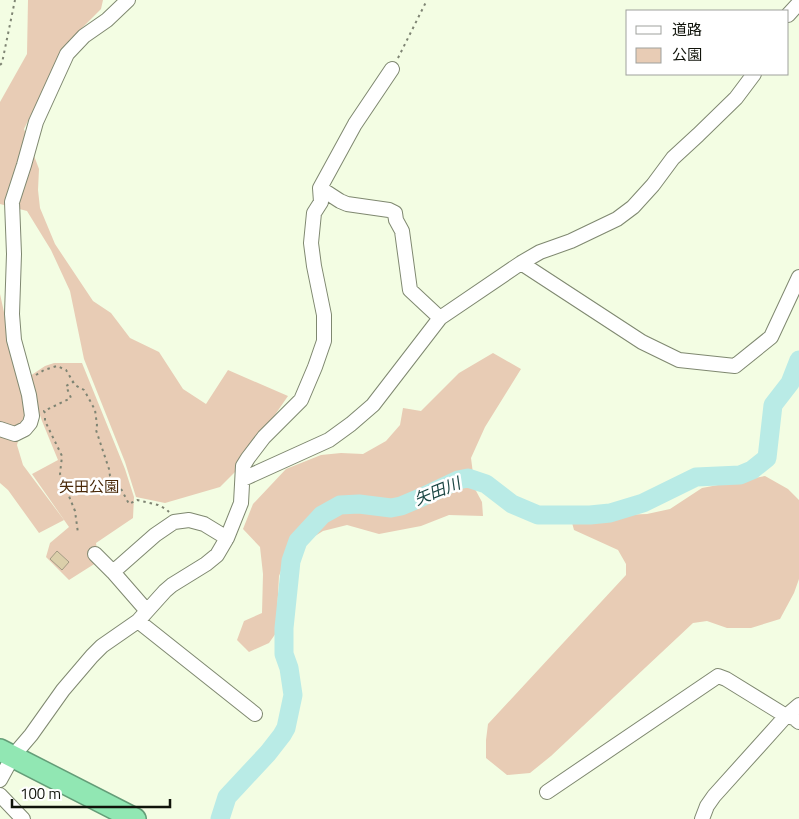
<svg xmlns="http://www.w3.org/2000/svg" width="799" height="819" viewBox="0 0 799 819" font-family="'Titillium Web','Noto Sans JP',sans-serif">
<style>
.green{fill:#e8ccb5}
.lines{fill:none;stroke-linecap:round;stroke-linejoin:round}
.river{stroke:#b9ebe6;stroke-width:19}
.building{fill:#dbcfaa;stroke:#a39b83}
.minor-casing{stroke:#7f8870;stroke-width:16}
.highway-casing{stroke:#649d78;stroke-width:24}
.path{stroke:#7e8473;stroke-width:2;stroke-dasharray:2.5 4;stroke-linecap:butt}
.minor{stroke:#fff;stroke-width:14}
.highway{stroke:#91e7b3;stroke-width:21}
.labels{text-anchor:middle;stroke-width:5;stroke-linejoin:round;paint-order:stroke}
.park-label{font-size:15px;fill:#4a2a0a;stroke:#fff}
.water-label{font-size:16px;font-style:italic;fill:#1a4643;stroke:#fff}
</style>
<rect width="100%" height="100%" fill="#f3fde3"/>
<!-- green -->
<path class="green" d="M28,0H103L101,9L66,44L24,129L39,169L38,190L40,208L55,244L93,301L111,313L130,338L159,352L183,389L206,404L228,370L288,396L236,471L220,487L165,503L136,497L125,462L84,359L70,291L51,250L27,211L0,204V102L27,54Z
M0,294L26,412L17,445L23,465L64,520L39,533L8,490L0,483Z
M493,353L521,369L485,427L471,458L475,489L482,502L483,516L449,515L421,526L379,534L347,525L323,531L288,553L279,576L276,633L269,643L249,652L237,640L244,621L262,613L263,574L260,547L243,529L253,504L286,469L321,455L341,453L363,454L386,441L400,425L403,408L421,411L459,373Z
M54,363H82L125,469L134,497L133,518L96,543L99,561L69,580L46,557L50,543L69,527L32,474L58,460L42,421L27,378L45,366Z
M765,476L788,489L799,500V579L794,593L780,619L751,628H727L707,621L693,623L551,756L530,773L507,775L486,758V740L488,724L626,575V564L618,550L574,530L571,519L580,510L597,507L622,515L647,514L670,509L702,488Z"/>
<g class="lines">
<!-- river -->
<path class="river" d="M220,819L227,797L268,753L282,735L286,728L293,695L289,668L284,654V628L291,561L298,541L322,515L340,505L359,504L391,508L401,506L420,498L458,480L468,478L486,484L512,504L538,515H590L610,513L643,503L696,477L740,475L752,470L767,458L773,405L790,383L799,360"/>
</g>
<!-- building -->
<path class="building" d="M57,551L69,562L62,570L50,559Z"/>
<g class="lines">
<!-- minor casing -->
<g class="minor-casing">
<path id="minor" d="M788,15L799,3
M320,188L340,201L347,204L389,210L395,213L396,220L402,231L410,290L440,318
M521,263L642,342L679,360L735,366L771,337L799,277
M0,429L15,434L25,429L30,423L32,416L29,395L14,340L12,314L14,254L12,202L24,165L36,122L67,54L84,36L107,20L128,0
M243,479L329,440L351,424L373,405L440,318L521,263L540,252L571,241L617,219L633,207L653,185L673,158L698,135L736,98L754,74
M95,554L113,572L147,611
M113,572L155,535L174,522L189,520L204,524L227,538
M138,621L255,714
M0,780L13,756L31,735L63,690L92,656L102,646L138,621L165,591L172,585L206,564L217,555L227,538L241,503L243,466L248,458L264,437L301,400L315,367L324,341V315L314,266L311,243L314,213L321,202L320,188L355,124L392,69
M547,792L718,676L726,679L786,716L794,718L799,722
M0,795L23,819
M702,819L707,806L714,796L786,716L799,705"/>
</g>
<!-- highway casing -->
<g class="highway-casing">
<path id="highway" d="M0,750L135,819"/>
</g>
<!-- path -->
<path class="path" d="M398,58L427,0
M0,65L2,63L15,0
M36,375L44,370L57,366L66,370L75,385L84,390L88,397L95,410L97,425L96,430L109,469L110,476L119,485L129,504L137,500L158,505L166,509L169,512
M45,413L44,411L71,398L66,386L73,382
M45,418V421L62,456L60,474L75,511L78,533"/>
<!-- minor -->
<use href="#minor" class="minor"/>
<!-- highway -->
<use href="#highway" class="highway"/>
</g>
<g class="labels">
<!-- park labels -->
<g class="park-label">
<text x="89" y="492">矢田公園</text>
</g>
<!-- water labels -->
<g class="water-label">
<text transform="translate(437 491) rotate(-22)" y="6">矢田川</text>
</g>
</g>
<!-- legend -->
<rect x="626" y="10" width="162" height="65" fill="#ffffff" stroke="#9fa19d"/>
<rect x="636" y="26" width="25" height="8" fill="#ffffff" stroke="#9fa19d"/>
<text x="672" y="35" font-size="15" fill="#10130a">道路</text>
<rect x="636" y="48" width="25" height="15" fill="#e8ccb5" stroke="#9fa19d"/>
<text x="672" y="60" font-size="15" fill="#10130a">公園</text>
<!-- scale -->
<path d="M12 799v8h158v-8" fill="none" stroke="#10130a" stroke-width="2.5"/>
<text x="20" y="799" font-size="15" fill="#10130a" stroke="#ffffff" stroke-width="4" paint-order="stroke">100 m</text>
</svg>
